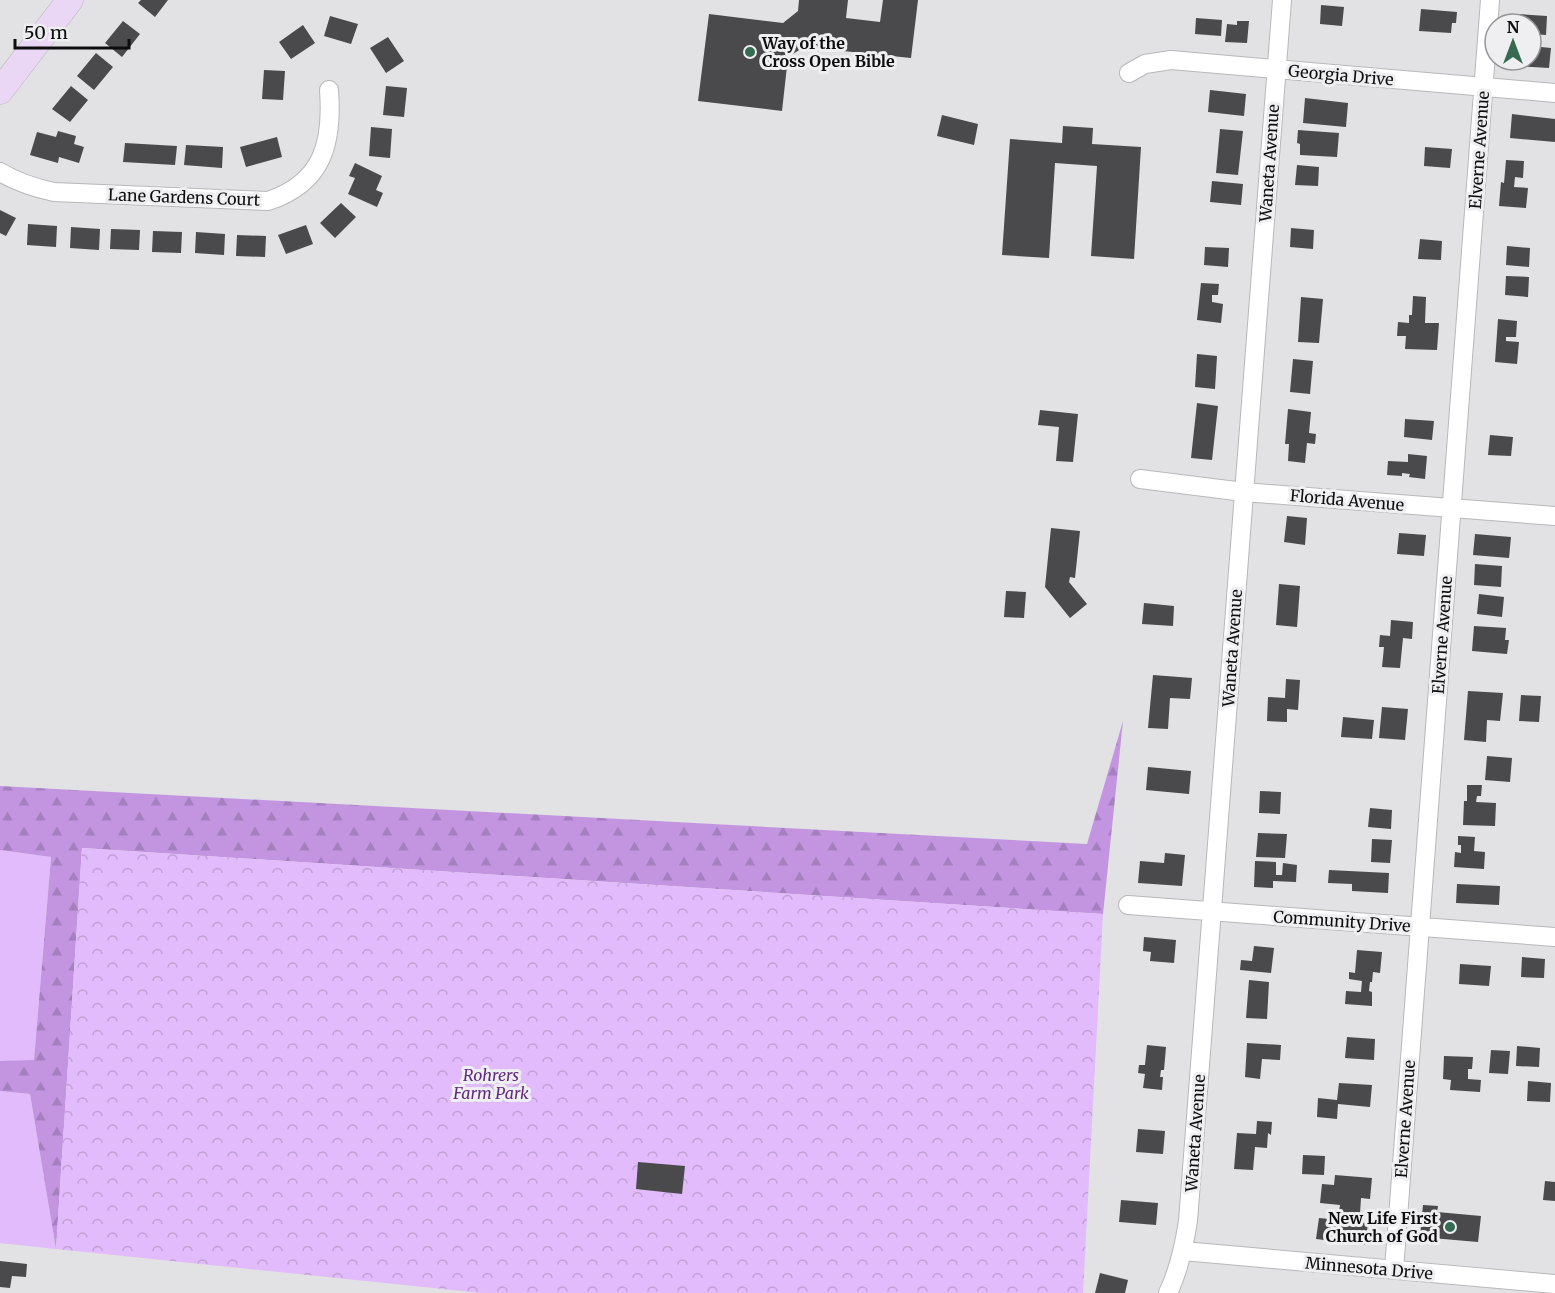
<svg xmlns="http://www.w3.org/2000/svg" width="1555" height="1293" viewBox="0 0 1555 1293" font-family="Merriweather,serif">
<style>
.grass{fill:#e1bbfb}
.forest{fill:url(#forest-firs)}
.park{fill:url(#park-crowns)}
.building{fill:#4a494b}
.lines{fill:none;stroke-linecap:round;stroke-linejoin:round}
.street-casing{stroke:#b8b7b9;stroke-width:20}
.secondary-casing{stroke:#b8b7b9;stroke-width:27}
.street{stroke:#fff;stroke-width:18}
.secondary{stroke:#ead7f6;stroke-width:26}
.poi-dot{fill:#346b51;stroke:#efeef1;stroke-width:2}
.labels{text-anchor:middle;stroke-width:6;stroke-linejoin:round;paint-order:stroke}
.poi-label{font-size:16px;font-weight:bold;fill:#0e0d0e;stroke:#efeef1;text-anchor:start}
.street-label{font-size:16px;fill:#0e0d0e;stroke:#efeef1}
.park-label{font-size:16px;font-style:italic;fill:#612880;stroke:#efeef1}
</style>
<defs>
<pattern id="forest-firs" width="22" height="20" patternUnits="userSpaceOnUse" patternTransform="scale(1.5)"><rect width="22" height="20" fill="#c395e1"/><path d="M5 1l3.5 6h-7zM16 11l3.5 6h-7z" fill="#a67fc0"/></pattern>
<pattern id="park-crowns" width="20" height="18" patternUnits="userSpaceOnUse" patternTransform="scale(1.5)"><rect width="20" height="18" fill="#e1bbfb"/><path d="M2 6a3 3 0 1 1 6 0M12 15a3 3 0 1 1 6 0" fill="none" stroke="#c0a0d6"/></pattern>
</defs>
<rect width="100%" height="100%" fill="#e2e1e3"/>
<!-- grass -->
<path class="grass" d="M0,850L51,857L34,1061H0Z
M0,1091L30,1094L56,1249L0,1243Z"/>
<!-- forest -->
<path class="forest" d="M1123,721L1103,914L82,848L56,1249L30,1094L0,1091V1061L34,1060L51,857L0,850V786L1087,844Z"/>
<!-- park -->
<path class="park" d="M82,848L1103,914L1083,1293H482L56,1249Z"/>
<!-- building -->
<path class="building" d="M141,0H168L155,17L138,3Z
M799,0H848L846,18L880,22L883,0H918L911,58L804,47L788,57L782,111L698,101L709,14L783,23L798,11Z
M1321,5L1344,7L1342,26L1320,24Z
M1421,9L1457,12L1456,23H1452L1451,33L1419,31Z
M1517,14L1547,16L1546,35L1531,34V24H1516Z
M330,16L358,24L351,44L324,36Z
M1196,18L1222,20L1221,36L1195,34Z
M123,21L140,34L122,57L105,43Z
M1237,21H1249L1247,43L1225,42L1227,24L1237,25Z
M303,25L315,43L291,59L279,42Z
M388,37L404,61L386,73L370,48Z
M1531,46L1551,48L1549,68L1513,66V60H1531Z
M96,53L113,67L94,90L77,76Z
M264,70L285,71L283,100L262,99Z
M71,86L88,100L70,122L52,109Z
M386,86L407,88L404,117L383,115Z
M1210,90L1246,94L1244,116L1208,112Z
M1305,98L1348,103L1346,127L1303,123Z
M1512,114L1555,119V142L1510,138Z
M942,115L978,124L974,145L937,136Z
M1063,126L1093,128L1092,144L1141,147L1134,259L1091,256L1097,166L1055,163L1049,258L1002,255L1010,139L1062,143Z
M371,127L392,129L390,158L369,156Z
M1220,129L1243,131L1238,175L1216,173Z
M1298,130L1339,133L1337,157L1300,155V144L1297,143Z
M58,131L76,136L74,144L84,147L79,163L59,157L58,163L30,155L37,132L56,137Z
M277,137L282,157L246,167L240,147Z
M125,143L177,146L175,165L123,162Z
M186,145L223,147L222,168L184,165Z
M1425,147L1452,149L1450,168L1424,166Z
M1506,160L1524,161L1523,178L1515,177L1514,187L1528,188L1526,208L1499,206L1501,182L1504,183Z
M355,163L382,176L376,190L383,193L377,207L348,194L355,178L349,176Z
M1297,165L1319,167L1318,186L1295,185Z
M1212,181L1243,184L1241,205L1210,202Z
M341,203L356,217L335,238L320,223Z
M0,210L16,218L6,236L0,233Z
M28,224L57,226L56,247L27,245Z
M306,225L313,244L286,254L278,235Z
M71,227L100,229L99,250L70,248Z
M1291,228L1314,230L1313,249L1290,247Z
M111,229L140,230L139,250L110,249Z
M153,231L182,232L181,253L152,252Z
M196,232L225,234L224,255L195,253Z
M237,235L266,236L265,257L236,256Z
M1420,239L1442,241L1441,260L1418,259Z
M1507,246L1530,248L1529,267L1506,265Z
M1205,247L1229,248L1228,267L1204,265Z
M1506,276L1529,277L1528,297L1505,295Z
M1201,283L1219,284L1218,295H1212V302L1223,304L1221,323L1197,320Z
M1413,296L1426,297L1425,323H1439L1437,350L1405,349L1406,336H1397L1398,322L1409,323V315H1412Z
M1301,297L1323,299L1319,343L1298,342Z
M1498,319L1517,321L1516,337H1506V341L1519,342L1517,364L1495,362Z
M1197,354L1217,356L1215,389L1195,387Z
M1293,359L1313,361L1310,394L1290,392Z
M1197,403L1218,406L1212,460L1191,458Z
M1288,409L1311,412L1309,433L1316,434L1315,444L1307,443L1305,463L1288,461L1289,444H1285Z
M1040,410L1078,414L1073,462L1056,461L1059,427L1038,425Z
M1405,419L1434,421L1432,440L1404,437Z
M1490,435L1513,437L1511,456L1488,455Z
M1408,454L1427,456L1425,479L1409,477L1410,474L1402,473V476L1387,475L1388,461L1408,462Z
M1287,516L1307,518L1305,545L1284,542Z
M1051,528L1080,531L1075,578L1070,577L1069,582L1087,604L1070,618L1045,587Z
M1399,533L1426,535L1424,556L1397,554Z
M1475,534L1511,537L1509,558L1473,555Z
M1475,564L1502,566L1501,587L1474,585Z
M1279,584L1300,586L1297,627L1276,625Z
M1006,591L1026,592L1024,618L1004,617Z
M1479,594L1504,597L1502,617L1477,614Z
M1144,603L1174,606L1173,626L1142,624Z
M1391,620L1413,622L1412,639L1403,638L1400,668L1382,667L1384,647H1379L1380,635L1390,636Z
M1474,626L1506,628L1505,640H1509L1507,654L1472,651Z
M1153,675L1192,678L1190,699L1170,698L1168,729L1148,728Z
M1286,679L1300,680L1298,710L1287,709V722L1267,721L1268,697L1285,698Z
M1468,691L1503,693L1500,721L1487,720L1486,742L1464,740Z
M1521,695L1541,696L1539,722L1519,721Z
M1382,707L1408,709L1405,740L1379,738Z
M1343,717L1374,720L1372,739L1341,737Z
M1487,756L1512,758L1510,782L1485,780Z
M1148,767L1191,771L1189,794L1146,790Z
M1467,785H1482L1481,796H1477L1476,802L1496,803L1495,826L1463,825L1464,801H1467Z
M1260,791L1281,792L1280,814L1259,813Z
M1370,808L1392,810L1391,829L1368,827Z
M1258,833L1287,834L1285,858L1256,857Z
M1458,836L1475,837L1474,851L1485,852L1484,869L1454,867L1455,852L1461,853V845H1458Z
M1372,839L1392,840L1390,863L1371,862Z
M1165,853L1185,855L1182,886L1138,883L1140,861L1164,863Z
M1255,861L1276,862V875H1282L1283,863L1297,865L1296,882L1273,881V888L1254,887Z
M1329,870L1389,873L1388,893L1352,891V884L1328,883Z
M1457,884L1500,886L1499,905L1456,903Z
M1144,937L1176,940L1174,963L1150,961L1151,952L1143,951Z
M1254,946L1274,948L1271,973L1240,970L1241,960L1252,961Z
M1357,950L1382,952L1380,973L1373,972L1372,982H1370L1369,991L1372,992V1006L1345,1004L1346,991L1361,992L1362,981L1349,979V972L1355,973Z
M1522,957L1545,959L1544,978L1521,977Z
M1460,964L1491,966L1489,986L1459,984Z
M1249,980L1269,982L1267,1019L1246,1018Z
M1347,1037L1375,1039L1374,1060L1345,1058Z
M1247,1043L1281,1045L1280,1060L1262,1059L1260,1079L1245,1077Z
M1147,1045L1166,1047L1164,1070H1161L1160,1077H1163L1162,1090L1143,1088L1145,1074L1138,1073L1139,1065H1145Z
M1517,1046L1540,1048L1539,1067L1516,1066Z
M1491,1050L1510,1051L1508,1074L1489,1073Z
M1444,1056L1473,1057L1472,1069H1468V1079L1481,1080L1480,1092L1450,1090L1451,1080L1443,1079Z
M1528,1081L1551,1083L1550,1102L1527,1101Z
M1339,1083L1372,1085L1370,1107L1338,1104L1337,1119L1317,1117L1318,1098L1337,1100Z
M1257,1121L1272,1122L1271,1135L1268,1133L1267,1148L1255,1147L1253,1170L1234,1169L1237,1133L1256,1134Z
M1138,1129L1165,1131L1163,1154L1136,1152Z
M1303,1155L1325,1156L1324,1175L1302,1174Z
M638,1162L685,1166L682,1194L636,1189Z
M1335,1175L1372,1178L1370,1199L1361,1198L1360,1214L1339,1212L1340,1205L1320,1203L1322,1184L1334,1185Z
M1545,1181L1555,1182V1201L1543,1200Z
M1121,1200L1158,1203L1156,1225L1119,1222Z
M1423,1205L1438,1206L1437,1212L1481,1216L1478,1242L1420,1237Z
M1319,1218L1368,1223L1365,1245L1316,1239Z
M0,1261L27,1264L26,1277L12,1276L10,1288L0,1287Z
M1100,1273L1128,1280L1125,1293H1095Z"/>
<g class="lines">
<!-- street casing -->
<g class="street-casing">
<path id="street" d="M1129,73L1145,64L1171,60L1555,93
M0,172C17,182 35,188 54,192L268,201C323,183 333,143 329,90
M1140,479L1244,492L1555,516
M1128,905L1555,937
M1183,1251L1555,1284
M1394,1270L1490,0
M1168,1293C1179,1270 1184,1247 1188,1221L1282,0"/>
</g>
<!-- secondary casing -->
<g class="secondary-casing">
<path id="secondary" d="M0,91L70,0"/>
</g>
<!-- street -->
<use href="#street" class="street"/>
<!-- secondary -->
<use href="#secondary" class="secondary"/>
</g>
<!-- markers -->
<g class="poi-dot">
<circle cx="750" cy="52" r="6"/>
<circle cx="1450" cy="1227" r="6"/>
</g>
<g class="labels">
<!-- poi labels -->
<g class="poi-label">
<text x="762" y="49">Way of the<tspan x="762" dy="18">Cross Open Bible</tspan></text>
<text x="1438" y="1224" text-anchor="end">New Life First<tspan x="1438" dy="18">Church of God</tspan></text>
</g>
<!-- street labels -->
<g class="street-label">
<text transform="translate(1341 75) rotate(5)" y="6">Georgia Drive</text>
<text transform="translate(1479 150) rotate(-86)" y="6">Elverne Avenue</text>
<text transform="translate(1269 163) rotate(-86)" y="6">Waneta Avenue</text>
<text transform="translate(184 197) rotate(2)" y="6">Lane Gardens Court</text>
<text transform="translate(1347 500) rotate(5)" y="6">Florida Avenue</text>
<text transform="translate(1442 635) rotate(-86)" y="6">Elverne Avenue</text>
<text transform="translate(1232 648) rotate(-86)" y="6">Waneta Avenue</text>
<text transform="translate(1342 921) rotate(4)" y="6">Community Drive</text>
<text transform="translate(1405 1119) rotate(-86)" y="6">Elverne Avenue</text>
<text transform="translate(1195 1133) rotate(-86)" y="6">Waneta Avenue</text>
<text transform="translate(1369 1268) rotate(5)" y="6">Minnesota Drive</text>
</g>
<!-- park labels -->
<g class="park-label">
<text x="491" y="1081">Rohrers<tspan x="491" dy="18">Farm Park</tspan></text>
</g>
</g>
<!-- north arrow -->
<g transform="translate(1513 42)"><circle r="28" fill="#efeef1" stroke="#959496" stroke-width="1.5"/>
<path d="M0-4.5L10 22L0 15L-10 22Z" fill="#346b51"/>
<text y="-9" font-size="16" font-weight="bold" text-anchor="middle" fill="#0e0d0e">N</text>
</g>
<!-- scale -->
<path d="M15 39v9h114v-9" fill="none" stroke="#0e0d0e" stroke-width="3"/>
<text x="24" y="39" font-size="18" fill="#0e0d0e" stroke="#efeef1" stroke-width="4.5" paint-order="stroke">50 m</text>
</svg>
